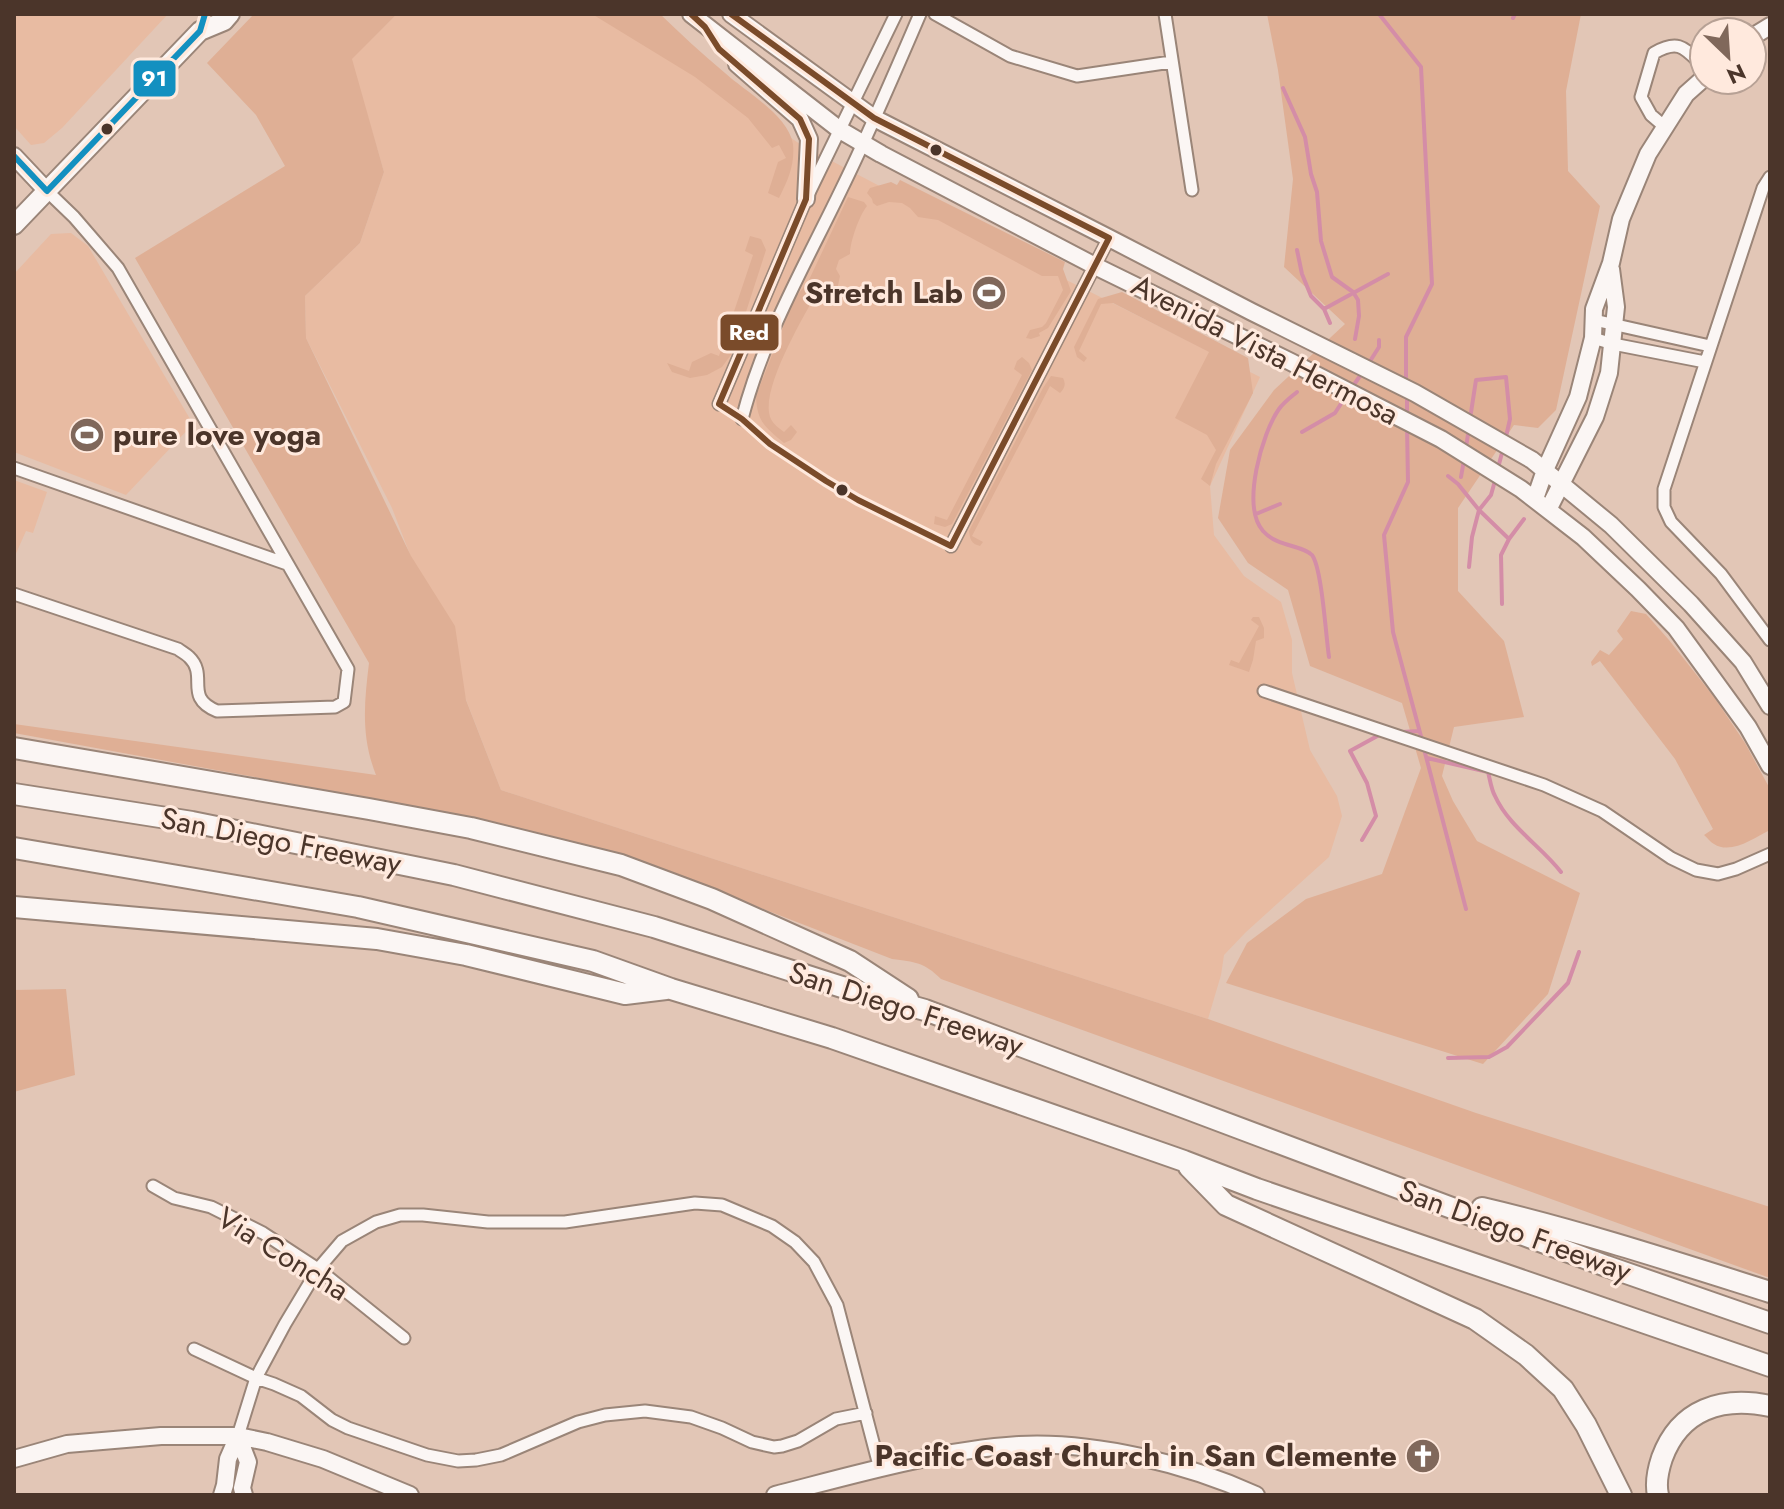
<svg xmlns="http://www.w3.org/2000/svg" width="1784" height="1509" viewBox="0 0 1784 1509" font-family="Jost,sans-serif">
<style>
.built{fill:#e8bba2}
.green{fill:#dfaf95}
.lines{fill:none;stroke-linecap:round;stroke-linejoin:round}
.stream{stroke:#d48da7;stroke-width:4}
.street-casing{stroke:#9a8578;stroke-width:15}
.secondary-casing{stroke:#9a8578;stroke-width:20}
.primary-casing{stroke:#9a8578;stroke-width:22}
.highway-casing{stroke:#9a8578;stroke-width:24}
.street{stroke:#fbf6f4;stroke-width:11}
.secondary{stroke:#fbf6f4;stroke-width:16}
.primary{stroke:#fbf6f4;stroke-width:18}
.highway{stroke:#fbf6f4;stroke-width:20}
.bus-1-casing{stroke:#ffe9dd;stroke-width:12}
.bus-2-casing{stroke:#ffe9dd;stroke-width:12}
.bus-1{stroke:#7a4b2a;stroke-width:6}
.bus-2{stroke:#1390c0;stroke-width:6}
.bus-dot{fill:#4b352a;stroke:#ffe9dd;stroke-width:3}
.labels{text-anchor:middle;stroke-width:6;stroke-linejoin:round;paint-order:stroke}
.poi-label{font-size:30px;font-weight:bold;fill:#4b352a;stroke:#ffe9dd;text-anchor:end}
.street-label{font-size:30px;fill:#4b352a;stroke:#ffe9dd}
.line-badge{stroke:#ffe9dd;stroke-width:3}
.badge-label{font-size:22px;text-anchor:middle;font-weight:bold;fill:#fff}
</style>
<rect width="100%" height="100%" fill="#e2c6b6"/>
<!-- built -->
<path class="built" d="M14,14H168L62,128L44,143L31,145L14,126Z
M397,14H611L782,122L791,138L803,146L893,193L1260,377L1210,486L1214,535L1244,576L1281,602L1292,640V673L1310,750L1337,796L1342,816L1329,857L1246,932L1224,955L1221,975L1208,1019L501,790L392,508L306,338L305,296L360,243L384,172L351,59Z
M71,233L88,246L193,424L126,495L14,452V274L51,234Z
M14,480L47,492L33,533L26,531L14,558Z"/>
<!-- green -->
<path class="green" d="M254,14H397L352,59L384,172L360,243L305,296L306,338L411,556L455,626L466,700L501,790L1208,1019L1476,1113L1770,1207V1278L941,979C924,962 915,962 892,959L622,854L478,818L14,733V724L376,775C361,737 364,704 369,663L135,258L285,166L256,115L207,63Z
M592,14H660C681,34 702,54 725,73C746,92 788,115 793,144C795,165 788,180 779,198L768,193L778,162L786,158L779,145L772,148L748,118L695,77Z
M1267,14H1581L1566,91L1568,171L1600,206L1556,410L1538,428L1514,425L1458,508V591L1504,641L1524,717L1454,727L1442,776L1453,801L1477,841L1580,893L1548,994L1483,1064L1226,983L1247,943L1306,899L1382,874L1421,768L1402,703L1310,666L1288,590L1248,563L1218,518L1230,450L1274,390L1345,324L1284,267L1293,179L1278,70Z
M900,180L1065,262L1063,269L1071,291L1048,328L1039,333L1040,336L1031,339L1026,338L1030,330L1042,327L1046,323L1063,290L1058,276H1042L938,220L918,217L910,208L902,203L889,202L877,206L873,203L872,199L867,193L870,188L891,182L897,185Z
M848,197L864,202L867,206C859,216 850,242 850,254L839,260L836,269L840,276L837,290L827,298L816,294C803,318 758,393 771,419C773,424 779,428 784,432L791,425L797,432L791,440L784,443C765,427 757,422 756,396L794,299L808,282Z
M750,236L761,239L766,250L733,352L722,367L707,375L690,378L672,372L667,363L689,371L692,362L711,353L719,356L753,255L745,251Z
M1122,292L1248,358L1253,393L1216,464L1210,486L1201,479L1216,450L1207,435L1175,418L1209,352L1113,303L1101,304L1079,351L1087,358L1084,362L1077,357L1074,347L1098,299Z
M1022,357L1029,363L1032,370L952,524L945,527L934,524L935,516L947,520L1022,375L1014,369L1017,361Z
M1051,376L1063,378C1066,384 1065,388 1060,393L1050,386L972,536L983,542L980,546C971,544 970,539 969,531L1043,388Z
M1631,611L1646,614L1669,640L1714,697L1745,743L1770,789V830C1754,838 1731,855 1714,844C1710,842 1708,838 1704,835L1713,829L1675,759L1600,661L1592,666L1591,662L1600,650L1609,655L1623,639L1617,631Z
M1253,617H1259L1264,628V638L1256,641L1253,660L1249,672L1229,665L1231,660L1239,663L1259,626L1251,620Z
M66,989L75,1075L14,1092V990Z"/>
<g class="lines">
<!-- stream -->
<path class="stream" d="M1379,14L1421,67L1432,284L1406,337V382
M1513,18L1515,14
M1283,88L1305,137L1311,174L1317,192L1321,241L1332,277L1353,292L1358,300L1359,316L1355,339
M1297,250L1302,274L1311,296L1324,309L1330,323
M1324,309L1388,274
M1367,366L1379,347V340
M1351,389L1362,373
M1297,392C1291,397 1284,402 1279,409C1262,433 1241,506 1263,531C1277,547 1303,545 1312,555C1322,568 1326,638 1329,657
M1407,394V418
M1470,419L1476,380L1506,377L1510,419L1505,441
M1407,426L1408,482L1384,535L1393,632L1422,740
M1302,432L1335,413L1346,396
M1466,447L1469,428
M1498,468L1503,449
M1448,476L1458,484L1479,510L1509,539
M1461,477L1464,460
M1256,514L1280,504
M1469,567L1472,537L1479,510L1491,495L1496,477
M1502,604L1501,555L1509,539L1524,519
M1402,732L1419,731
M1424,749L1466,909
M1427,758L1488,772C1490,779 1491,789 1495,796C1509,827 1541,846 1561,872
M1362,840L1376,816L1367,783L1350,751L1381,734
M1448,1058L1489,1057L1507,1047L1568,983L1579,952"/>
<!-- street casing -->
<g class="street-casing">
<path id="street" d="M935,14L1010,56L1077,76L1171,62
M1165,14L1192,190
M1665,127L1651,115L1641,97L1654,53C1680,38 1685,49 1704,67
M1770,177L1763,188L1664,489V507L1671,522L1721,574L1770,640
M1594,320L1710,346
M1593,338L1613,344L1705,362
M719,404L806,199L896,14
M742,419C763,337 806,263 842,188C870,131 895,72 920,14
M14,468L287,564
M951,546L1109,238
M14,594L178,649C182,652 186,654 189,657C209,676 183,697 217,711L335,707L344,702L348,669L118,268L74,217L47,191
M1264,691L1544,785L1602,811L1671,858L1696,870L1718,874L1736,869L1770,854
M153,1186L174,1198L211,1207L263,1233L318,1269L404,1338
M194,1349L256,1378L274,1384L301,1396L332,1420L348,1428L427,1455L458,1461L476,1460L501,1455L578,1422L605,1415L645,1411L691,1417L722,1428L752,1442L774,1447L782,1446L798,1441L836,1419L866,1413
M238,1436L256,1378L285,1324L318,1269L342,1241L376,1222L400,1215H423L488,1222H565L695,1203L722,1205L772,1226L795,1242L814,1262L837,1305L880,1469"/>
</g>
<!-- secondary casing -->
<g class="secondary-casing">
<path id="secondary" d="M691,14L840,130L881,154L1095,266L1291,362L1441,439L1521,489L1583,537L1638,589L1676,628L1748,727L1770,766
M731,14L874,118L1109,238L1252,312L1415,393L1532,460L1611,525L1691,604L1743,662L1770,706
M1752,37L1770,26
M737,64L800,119L809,139L806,199
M14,156L47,191
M1535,499L1545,470L1578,397L1593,338L1594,309L1611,263L1621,219L1648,154L1686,94L1704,78
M1548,510L1595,417L1609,373L1616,307L1611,269
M238,1436L248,1462L242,1488L244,1495
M14,1459L67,1444L161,1436H238L267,1442L323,1459L410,1495
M222,1495L225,1485L228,1459L238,1436
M775,1495C853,1475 939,1450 1019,1445C1095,1441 1187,1464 1256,1495"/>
</g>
<!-- primary casing -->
<g class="primary-casing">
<path id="primary" d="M14,225L200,31L224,21L230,14"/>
</g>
<!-- highway casing -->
<g class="highway-casing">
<path id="highway" d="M14,748L369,809L471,828L621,865L712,899L850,961L908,999
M14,794L192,822L454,875L654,927L842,987L925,1010L1606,1266L1770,1323
M14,848L358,907L593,961L671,989L832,1038L1184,1161L1257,1189L1770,1366
M14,907L377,939L466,955L625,994L666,989
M1189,1167L1226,1205L1475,1319L1526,1355L1563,1389L1586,1425L1621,1495
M1482,1208C1580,1231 1675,1262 1770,1292
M1658,1495C1655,1482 1658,1470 1662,1458C1680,1409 1722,1396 1770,1406"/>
</g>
<!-- street -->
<use href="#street" class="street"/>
<!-- secondary -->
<use href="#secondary" class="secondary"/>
<!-- primary -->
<use href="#primary" class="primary"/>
<!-- highway -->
<use href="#highway" class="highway"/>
<!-- bus-1 casing -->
<g class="bus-1-casing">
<path id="bus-1" d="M691,14L705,27L719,49L800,119L809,139L806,199L719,404L742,419L770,444L826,481L858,500L951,546L1109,238L874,118L731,14"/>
</g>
<!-- bus-2 casing -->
<g class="bus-2-casing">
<path id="bus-2" d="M14,156L47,191L200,31L205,14"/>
</g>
<!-- bus-1 -->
<use href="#bus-1" class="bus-1"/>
<!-- bus-2 -->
<use href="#bus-2" class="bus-2"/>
</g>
<!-- icons -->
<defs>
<g id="stadium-disc" transform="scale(1.8)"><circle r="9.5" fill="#80685b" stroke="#ffe9dd"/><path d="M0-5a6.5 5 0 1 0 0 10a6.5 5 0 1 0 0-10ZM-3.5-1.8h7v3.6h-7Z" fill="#fff"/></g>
<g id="church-disc" transform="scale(1.8)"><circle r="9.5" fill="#80685b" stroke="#ffe9dd"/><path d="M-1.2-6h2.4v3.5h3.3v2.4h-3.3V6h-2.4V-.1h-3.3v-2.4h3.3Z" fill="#fff"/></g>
</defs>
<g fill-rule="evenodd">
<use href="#stadium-disc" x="989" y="293"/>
<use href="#stadium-disc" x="87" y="435"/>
<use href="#church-disc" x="1423" y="1456"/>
</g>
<!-- markers -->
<g class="bus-dot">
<circle cx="107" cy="129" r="7"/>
<circle cx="936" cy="150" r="7"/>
<circle cx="842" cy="490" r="7"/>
</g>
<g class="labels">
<!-- poi labels -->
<g class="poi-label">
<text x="963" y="303">Stretch Lab</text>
<text x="113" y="445" text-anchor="start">pure love yoga</text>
<text x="1397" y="1466">Pacific Coast Church in San Clemente</text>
</g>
<!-- street labels -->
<g class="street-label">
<text transform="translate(1265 350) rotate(27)" y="10">Avenida Vista Hermosa</text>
<text transform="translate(281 841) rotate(11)" y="10">San Diego Freeway</text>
<text transform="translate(906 1009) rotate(18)" y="10">San Diego Freeway</text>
<text transform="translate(1515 1231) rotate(20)" y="10">San Diego Freeway</text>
<text transform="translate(283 1254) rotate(32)" y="10">Via Concha</text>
</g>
</g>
<g class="line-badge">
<rect x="132" y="59" width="45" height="39" rx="8" fill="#1390c0"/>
<rect x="719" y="313" width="61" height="39" rx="8" fill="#7a4b2a"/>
</g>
<g class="badge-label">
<text x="154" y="86">91</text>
<text x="749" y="340">Red</text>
</g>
<!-- border -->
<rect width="1784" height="1509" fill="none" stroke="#4b352a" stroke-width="32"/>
<!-- north arrow -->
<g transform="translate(1728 56) rotate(155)"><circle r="38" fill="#ffe9dd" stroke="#b7a195" stroke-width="2"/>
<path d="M0-6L14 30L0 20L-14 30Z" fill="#80685b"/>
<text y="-12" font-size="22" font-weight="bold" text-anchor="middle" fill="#4b352a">N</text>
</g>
</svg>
